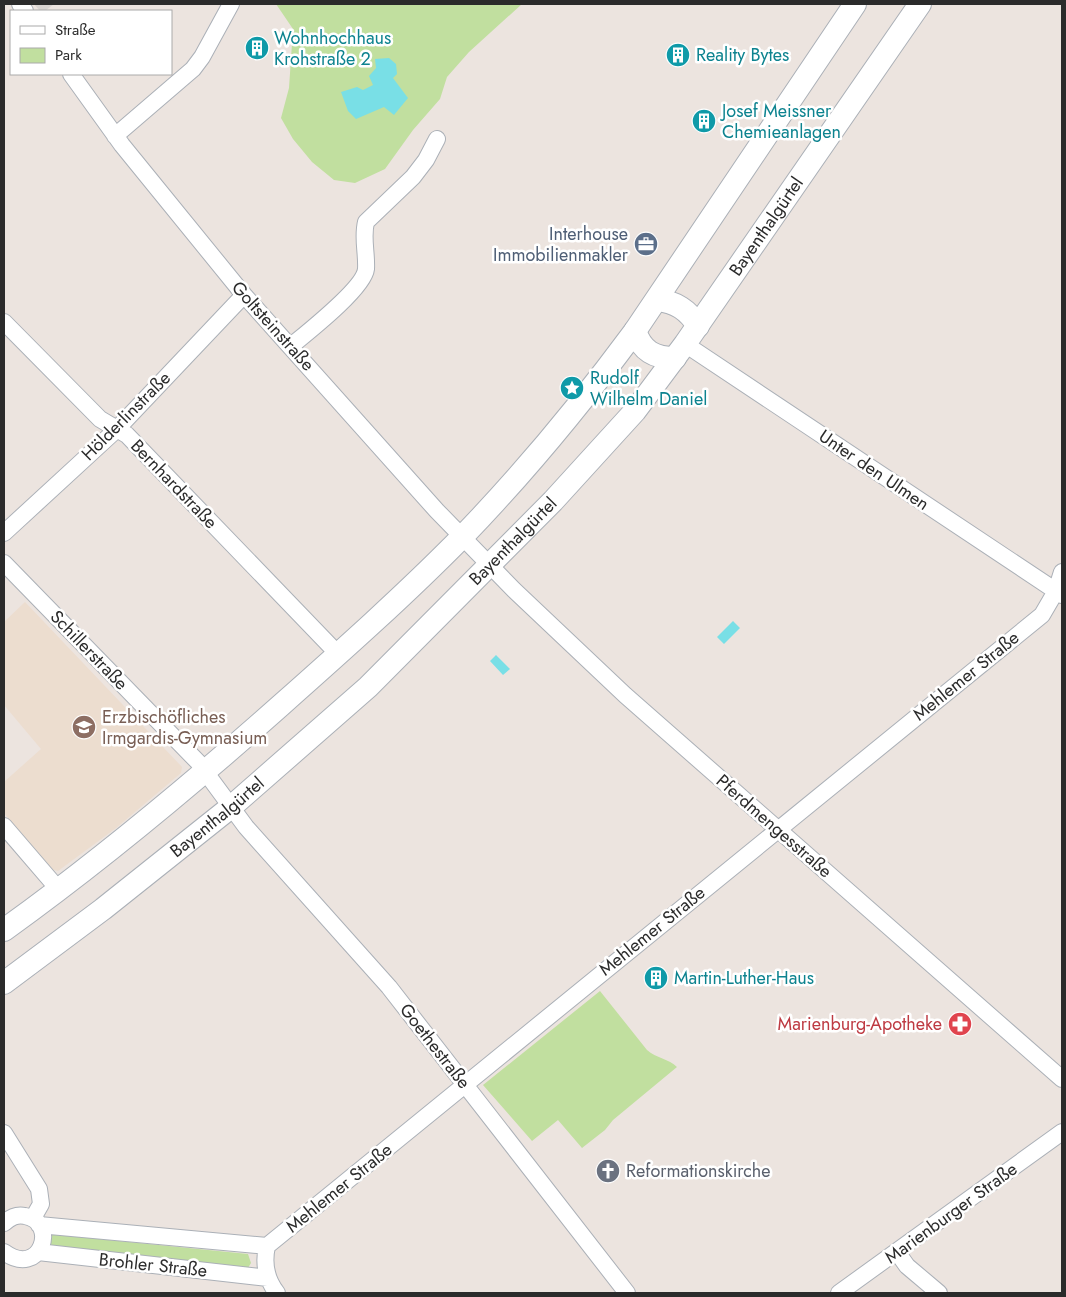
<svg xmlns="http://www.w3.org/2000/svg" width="1066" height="1297" viewBox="0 0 1066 1297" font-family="Jost,sans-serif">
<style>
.education{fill:#ecddcf}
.green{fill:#c1df9f}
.plaza{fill:#d9d4d1}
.water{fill:#79dfe6}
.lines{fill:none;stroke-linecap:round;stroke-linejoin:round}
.minor-casing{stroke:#abb0b7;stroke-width:18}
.secondary-casing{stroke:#abb0b7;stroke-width:24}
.minor{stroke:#fff;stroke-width:16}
.secondary{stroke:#fff;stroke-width:22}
.labels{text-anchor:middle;stroke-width:5;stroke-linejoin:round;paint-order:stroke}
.culture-label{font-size:18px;fill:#0d838f;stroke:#fff;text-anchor:start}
.street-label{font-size:18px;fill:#2b2b2b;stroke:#fff}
.service-label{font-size:18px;fill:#4e5e75;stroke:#fff;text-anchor:end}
.education-label{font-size:18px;fill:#785e54;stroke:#fff;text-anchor:start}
.health-label{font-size:18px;fill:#be3a42;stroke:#fff;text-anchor:end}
.worship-label{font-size:18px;fill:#5b616d;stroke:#fff;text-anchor:start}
</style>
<rect width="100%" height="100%" fill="#ece4df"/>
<!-- education -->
<path class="education" d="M25,602L182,767L181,773L116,828L58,871L50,869L4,813V782L41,749L4,705V622Z"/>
<!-- green -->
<path class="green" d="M276,4H522L469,52L447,77L440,99L413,130L385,169L355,183L334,180L312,162L293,139L281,118L289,88L293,29Z
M600,991L647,1050C656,1058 669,1059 677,1067L613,1120L605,1130L582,1148L558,1120L532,1141L483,1085Z
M49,1234L248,1254L251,1263L248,1268L46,1246Z"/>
<!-- plaza -->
<path class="plaza" d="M34,4H54L45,11H40Z"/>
<!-- water -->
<path class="water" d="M389,58L396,64L397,74L393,78L408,98L394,115L384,107L356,119L348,111L341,92L357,87L363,90L373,85L369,76L376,68L375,59Z
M733,621L740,628L724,644L717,637Z
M496,655L510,669L503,675L490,661Z"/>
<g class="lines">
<!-- minor casing -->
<g class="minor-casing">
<path id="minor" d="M20,4L25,11
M71,74L122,145L244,295L437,511L514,590L625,695L1062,1079
M115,136L193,69L202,57L231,4
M4,322L100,419L127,435L338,654
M685,344L1062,595
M291,346C308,332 364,288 366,269C367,253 362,238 366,222L413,177L426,160L437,139
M4,533L116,430L244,295
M4,563L198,762L246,827L389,987L627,1293
M4,826L59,890
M4,1133L39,1189L41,1204L33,1218
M4,1223C10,1218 16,1214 25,1216C59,1222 41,1279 4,1252
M39,1225L267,1246
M38,1252L268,1278
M897,1252L907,1266L939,1293
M277,1293C266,1279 263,1264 267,1246L1042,615L1056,591L1062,572
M839,1293L1062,1132"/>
</g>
<!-- secondary casing -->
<g class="secondary-casing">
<g id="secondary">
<path d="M657,300C676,302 688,310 698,326"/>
<path d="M635,331C642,351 654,358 675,358"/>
<path d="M4,930C100,861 191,785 280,706C342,651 405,595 463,536C523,474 584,400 635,331L855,4"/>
<path id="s1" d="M4,983L103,909L231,807L368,687L553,501L635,411L685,344L920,4"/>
</g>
</g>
<!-- minor -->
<use href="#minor" class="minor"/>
<!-- secondary -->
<use href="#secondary" class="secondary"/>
</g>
<!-- icons -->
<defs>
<g id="building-disc" transform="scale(1.25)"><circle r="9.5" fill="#0f9aa8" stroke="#fff"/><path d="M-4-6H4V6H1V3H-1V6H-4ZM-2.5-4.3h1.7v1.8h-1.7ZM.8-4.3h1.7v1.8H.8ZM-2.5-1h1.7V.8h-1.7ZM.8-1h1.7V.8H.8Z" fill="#fff"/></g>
<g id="office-disc" transform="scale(1.25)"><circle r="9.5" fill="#5c6f8a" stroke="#fff"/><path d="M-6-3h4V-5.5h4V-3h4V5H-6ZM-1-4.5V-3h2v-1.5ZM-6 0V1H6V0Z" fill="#fff"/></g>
<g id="sight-disc" transform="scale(1.25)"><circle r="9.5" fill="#0f9aa8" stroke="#fff"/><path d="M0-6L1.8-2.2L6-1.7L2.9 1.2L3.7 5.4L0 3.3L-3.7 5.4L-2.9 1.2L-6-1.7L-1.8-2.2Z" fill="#fff"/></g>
<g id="school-disc" transform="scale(1.25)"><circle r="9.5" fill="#8d6e63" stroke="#fff"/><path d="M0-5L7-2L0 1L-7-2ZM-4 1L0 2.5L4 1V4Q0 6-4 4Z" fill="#fff"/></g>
<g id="pharmacy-disc" transform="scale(1.25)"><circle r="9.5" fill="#e0444e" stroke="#fff"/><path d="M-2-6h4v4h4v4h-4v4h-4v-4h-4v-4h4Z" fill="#fff"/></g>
<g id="church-disc" transform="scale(1.25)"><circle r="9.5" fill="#6b7280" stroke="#fff"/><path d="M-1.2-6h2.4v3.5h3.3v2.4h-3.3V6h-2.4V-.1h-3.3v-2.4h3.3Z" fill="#fff"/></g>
</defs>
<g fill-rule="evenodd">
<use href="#building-disc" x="257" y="48"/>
<use href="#building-disc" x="678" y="55"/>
<use href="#building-disc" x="704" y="121"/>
<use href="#office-disc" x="646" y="244"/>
<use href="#sight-disc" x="572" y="388"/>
<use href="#school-disc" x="84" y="727"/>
<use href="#building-disc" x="656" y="978"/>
<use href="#pharmacy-disc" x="960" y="1024"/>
<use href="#church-disc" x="608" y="1171"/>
</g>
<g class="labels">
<!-- culture labels -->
<g class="culture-label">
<text x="274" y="44">Wohnhochhaus<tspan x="274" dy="21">Krohstraße 2</tspan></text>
<text x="696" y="61">Reality Bytes</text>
<text x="722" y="117">Josef Meissner<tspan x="722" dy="21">Chemieanlagen</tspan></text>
<text x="590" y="384">Rudolf<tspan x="590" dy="21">Wilhelm Daniel</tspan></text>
<text x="674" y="984">Martin-Luther-Haus</text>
</g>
<!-- street labels -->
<g class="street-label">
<text dy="6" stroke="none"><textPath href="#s1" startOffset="1080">Bayenthalgürtel</textPath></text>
<text transform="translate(273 326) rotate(48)" y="6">Goltsteinstraße</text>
<text transform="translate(126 416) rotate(-45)" y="6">Hölderlinstraße</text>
<text transform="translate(874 470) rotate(34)" y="6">Unter den Ulmen</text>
<text transform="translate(174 484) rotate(46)" y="6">Bernhardstraße</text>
<text dy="6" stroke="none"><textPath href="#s1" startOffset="675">Bayenthalgürtel</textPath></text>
<text transform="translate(89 650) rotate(46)" y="6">Schillerstraße</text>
<text transform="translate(966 676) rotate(-39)" y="6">Mehlemer Straße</text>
<text dy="6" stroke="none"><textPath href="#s1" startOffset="270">Bayenthalgürtel</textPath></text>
<text transform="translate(774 826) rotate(41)" y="6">Pferdmengesstraße</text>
<text transform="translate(652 931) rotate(-39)" y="6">Mehlemer Straße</text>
<text transform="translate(435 1046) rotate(52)" y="6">Goethestraße</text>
<text transform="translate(339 1188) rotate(-39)" y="6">Mehlemer Straße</text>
<text transform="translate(951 1213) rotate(-36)" y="6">Marienburger Straße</text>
<text transform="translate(153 1265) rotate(6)" y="6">Brohler Straße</text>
</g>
<!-- service labels -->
<g class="service-label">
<text x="628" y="240">Interhouse<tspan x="628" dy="21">Immobilienmakler</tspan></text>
</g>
<!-- education labels -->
<g class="education-label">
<text x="102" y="723">Erzbischöfliches<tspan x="102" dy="21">Irmgardis-Gymnasium</tspan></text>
</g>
<!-- health labels -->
<g class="health-label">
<text x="942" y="1030">Marienburg-Apotheke</text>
</g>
<!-- worship labels -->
<g class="worship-label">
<text x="626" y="1177">Reformationskirche</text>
</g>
</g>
<!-- border -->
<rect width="1066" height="1297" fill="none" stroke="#2b2b2b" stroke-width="10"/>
<!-- legend -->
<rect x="10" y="10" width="162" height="65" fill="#ffffff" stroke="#aaaaaa"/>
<rect x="20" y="26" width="25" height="8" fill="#ffffff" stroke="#aaaaaa"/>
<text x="55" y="35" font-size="15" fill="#2b2b2b">Straße</text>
<rect x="20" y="48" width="25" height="15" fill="#c1df9f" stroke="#aaaaaa"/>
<text x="55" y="60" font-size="15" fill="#2b2b2b">Park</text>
</svg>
